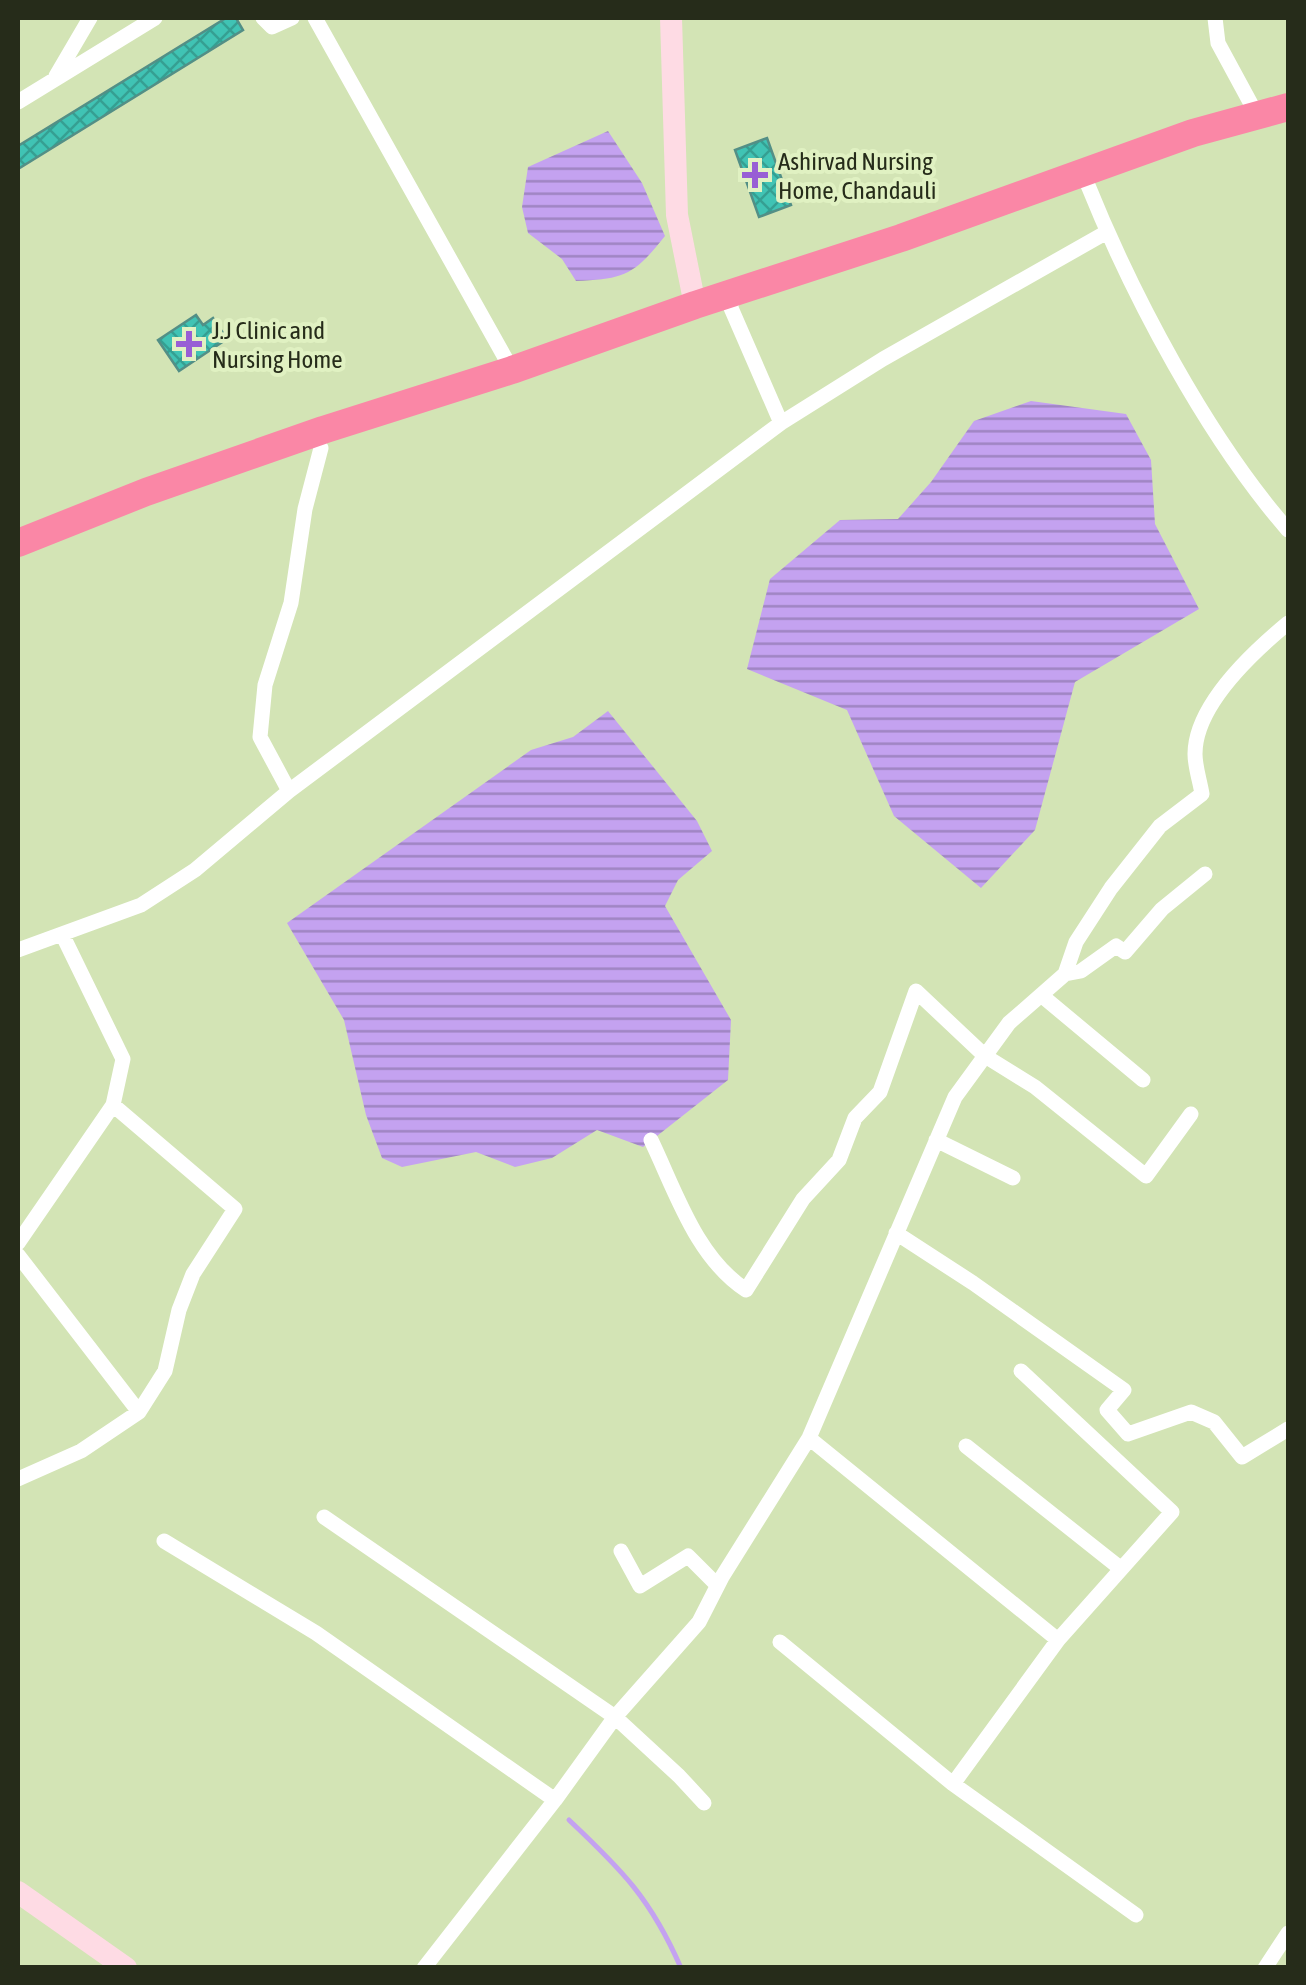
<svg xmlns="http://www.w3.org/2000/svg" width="1306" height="1985" viewBox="0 0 1306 1985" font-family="'Asap Condensed',sans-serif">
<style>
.water{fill:url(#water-rules)}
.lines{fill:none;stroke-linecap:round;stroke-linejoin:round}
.stream{stroke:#c4a2f0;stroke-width:5}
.building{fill:url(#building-cross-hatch);stroke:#538f86;stroke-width:2.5}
.street{stroke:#fff;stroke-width:15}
.secondary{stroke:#fedbe4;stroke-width:22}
.highway{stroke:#fa87a6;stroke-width:28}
.poi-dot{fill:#985ed5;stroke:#e0f1c2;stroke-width:4}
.labels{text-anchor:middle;stroke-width:8;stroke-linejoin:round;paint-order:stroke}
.poi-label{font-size:25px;fill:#262c1a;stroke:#e0f1c2;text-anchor:start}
</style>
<defs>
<pattern id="water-rules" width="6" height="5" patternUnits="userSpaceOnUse" patternTransform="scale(2.5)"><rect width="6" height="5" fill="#c4a2f0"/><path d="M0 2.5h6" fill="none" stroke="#9f84c2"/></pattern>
<pattern id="building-cross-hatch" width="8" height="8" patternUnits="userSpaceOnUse" patternTransform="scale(2.5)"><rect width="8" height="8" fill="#40c3b4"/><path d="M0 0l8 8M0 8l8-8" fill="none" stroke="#359f92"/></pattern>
</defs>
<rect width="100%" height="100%" fill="#d3e4b5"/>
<!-- water -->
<path class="water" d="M608,131L642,183L665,236C634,275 625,279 576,281L562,259L528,233L522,207L528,167Z
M1031,401L1126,414L1151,460L1155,524L1199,609L1075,682L1035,830L981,888L894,816L847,710L747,669L770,579L840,520L898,519L931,482L974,421Z
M608,711L697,821L712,851L678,880L665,906L731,1020L728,1080L643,1147L597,1130L552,1158L515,1167L476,1152L402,1167L382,1158L366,1115L344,1020L287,923L531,750L573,737Z"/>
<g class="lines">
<!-- stream -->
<path class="stream" d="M569,1820C622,1870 651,1899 681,1968"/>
</g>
<!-- building -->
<path class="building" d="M226,18H236L243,30L18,169V146Z
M767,138L791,205L759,217L735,150Z
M196,315L203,325L213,318L227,339L179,371L158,340Z"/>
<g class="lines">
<!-- street -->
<path class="street" d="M263,18L272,27L292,18
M315,18L512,370
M1215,18L1218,43L1257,115
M56,76L90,18
M18,102L155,18
M1087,183C1133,297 1207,437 1288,530
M781,423L883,359L1107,232
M289,791L260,737L265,685L291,603L305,509L321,448
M18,950L141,905L195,870L289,791L781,423L731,308L732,295
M1065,974L1081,971L1116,946L1125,952L1162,909L1205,874
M1041,995L1143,1080
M651,1140C676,1192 696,1257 746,1290L803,1199L839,1160L855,1118L880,1092L916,991L985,1056L1035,1087L1146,1176L1191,1114
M936,1140L1013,1178
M896,1233L973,1283L1124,1390L1107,1410L1128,1434L1191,1412L1214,1422L1242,1457L1288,1429
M18,1243L113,1105L123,1059L63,936
M18,1255L139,1412
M809,1438L955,1097L1009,1023L1065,974L1076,942L1111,888L1160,826L1202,794C1200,781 1195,767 1195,754C1195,705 1253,652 1288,623
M966,1446L1120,1568
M18,1479L81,1451L139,1412L165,1371L179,1310L193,1274L235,1209L113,1105
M324,1517L615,1717L679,1776L704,1803
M164,1541L316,1633L555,1800
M621,1551L640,1586L688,1556L717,1585
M780,1642L953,1784L1136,1915
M953,1784L1058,1640L1172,1512L1021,1371
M424,1968L555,1800L615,1717L699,1622L722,1577L809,1438L1058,1640
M1265,1968L1288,1933"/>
<!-- secondary -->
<path class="secondary" d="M671,18L677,215L695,305
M18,1892L126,1968"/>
<!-- highway -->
<path class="highway" d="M18,543L146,492L323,430L512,370L695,305L901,238L1193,133L1288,107"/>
</g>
<!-- markers -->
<g class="poi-dot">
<path d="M750 160h10v10h10v10h-10v10h-10v-10h-10v-10h10z"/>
<path d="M184 329h10v10h10v10h-10v10h-10v-10h-10v-10h10z"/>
</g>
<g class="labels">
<!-- poi labels -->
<g class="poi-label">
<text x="778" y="170">Ashirvad Nursing<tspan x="778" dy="29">Home, Chandauli</tspan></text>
<text x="212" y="339">J.J Clinic and<tspan x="212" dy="29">Nursing Home</tspan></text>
</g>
</g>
<!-- border -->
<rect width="1306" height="1985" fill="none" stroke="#262c1a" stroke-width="40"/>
</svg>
